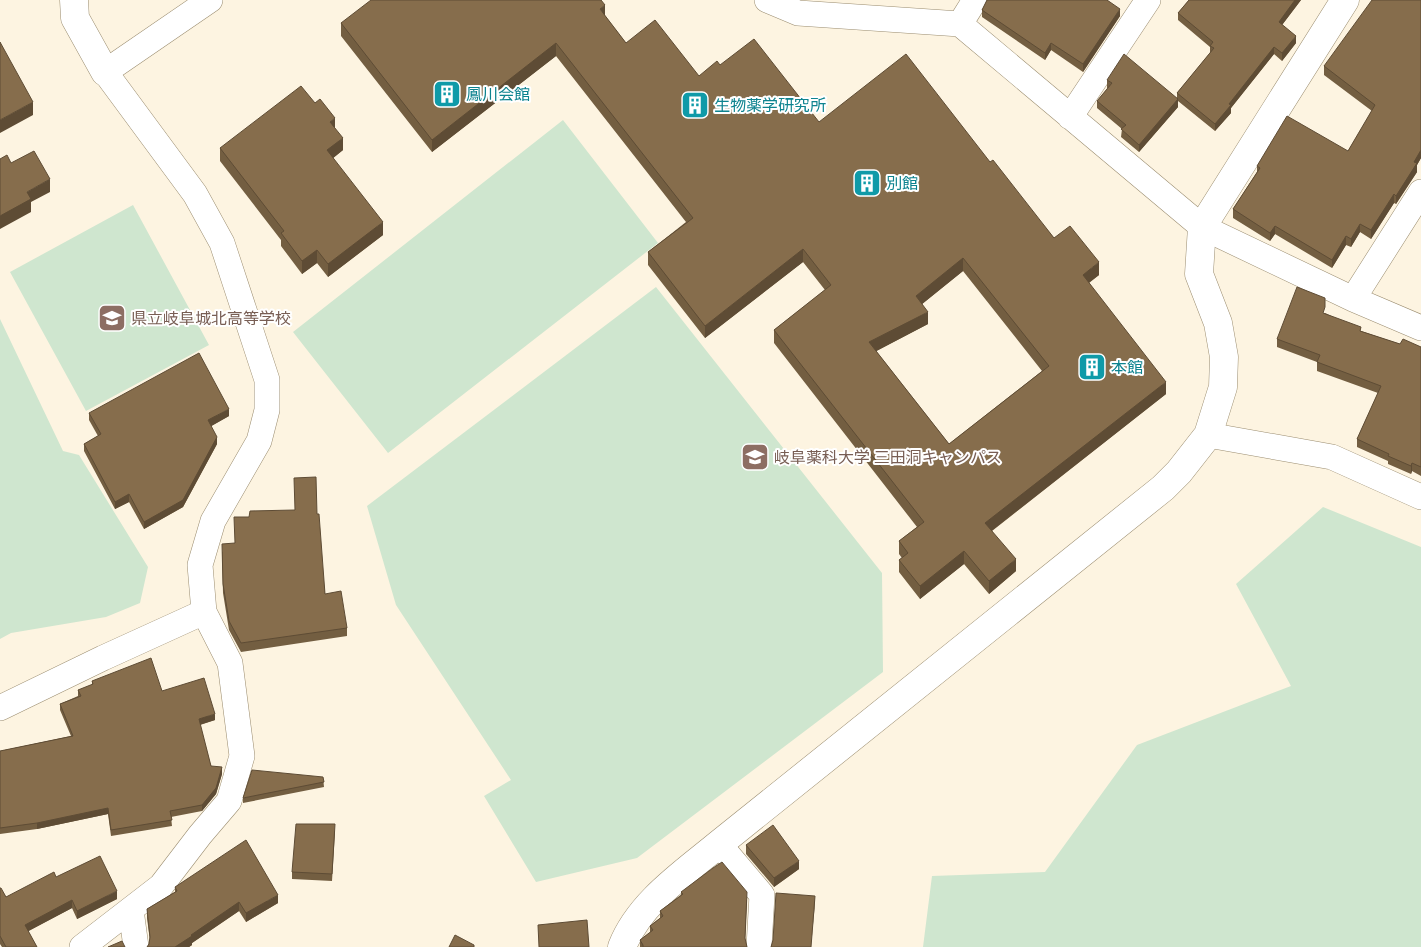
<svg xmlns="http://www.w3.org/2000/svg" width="1421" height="947" viewBox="0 0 1421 947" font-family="'IBM Plex Serif','Noto Sans JP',serif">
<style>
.green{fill:#cfe6cf}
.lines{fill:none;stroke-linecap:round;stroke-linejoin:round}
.minor-casing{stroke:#9b8d70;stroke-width:26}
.tertiary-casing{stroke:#9b8d70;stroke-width:29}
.minor{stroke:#fff;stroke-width:25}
.tertiary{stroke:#fff;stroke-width:28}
.wall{fill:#735e41;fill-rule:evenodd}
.shaded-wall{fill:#5e4c35}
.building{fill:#866d4c;stroke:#5e4c35;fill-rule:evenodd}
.labels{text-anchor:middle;stroke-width:4;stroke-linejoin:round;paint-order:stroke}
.culture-label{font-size:16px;fill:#0d838f;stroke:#fff;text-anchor:start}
.education-label{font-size:16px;fill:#785e54;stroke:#fff;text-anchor:start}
</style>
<rect width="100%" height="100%" fill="#fdf4e1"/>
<!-- green -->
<path class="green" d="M563,120L658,243L388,453L293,332Z
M133,205L209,345L86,411L10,272Z
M656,287L882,573L883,672L637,858L536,882L484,796L511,780L396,605L367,506Z
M0,319L63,451L79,455L148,567L140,603L106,617L11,633L0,639Z
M1323,507L1421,547V947H923L932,876L1045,872L1137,745L1291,686L1236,584Z"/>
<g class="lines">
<!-- minor casing -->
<g class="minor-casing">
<path id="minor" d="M767,0L798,13L960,24
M975,0L960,24L1202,227L1353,299L1421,328
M1070,117L1148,0
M1353,299L1421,192
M1208,435L1332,457L1421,497
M0,708L103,658L204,612
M719,844L762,895L759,947
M131,910L136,947
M82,947L161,886L200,835L229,801L242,756L230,663L204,612L200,565L213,521L259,441L267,410V380L222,243L195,194L105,72L210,0"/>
</g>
<!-- tertiary casing -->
<g class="tertiary-casing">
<path id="tertiary" d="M74,0L75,18L105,72
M622,947C639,903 684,873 719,844L1163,488L1179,472L1208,435L1223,387L1224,357L1218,323L1199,274L1202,227L1345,0"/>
</g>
<!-- minor -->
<use href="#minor" class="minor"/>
<!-- tertiary -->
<use href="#tertiary" class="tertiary"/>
</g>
<!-- wall -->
<path class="wall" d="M987,0H1108V1L1120,16L1083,72L1051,50L1045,60L982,17V10Z
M1189,0H1301L1282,25L1296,43L1282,61L1274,54L1231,108V113L1215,131L1178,101V107L1139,152L1121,137L1122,129L1097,108V101L1108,88H1107V80L1177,98V93L1210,53V47L1178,20V13Z
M1421,0V158L1417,165V172L1396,204L1394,203L1371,239L1360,232L1351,247L1346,245L1332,268L1275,234L1270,241L1233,218V209L1257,172V166L1348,151L1372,111L1324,75V66Z
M605,16L626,43L699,76L720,65L819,122L990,162L1054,238L1099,275L1089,283L1166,394L992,531L1016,571L989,594L964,564L920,599L899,572V560L902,558L899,554V541L917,527L774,343V330L825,290L803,262L705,338L648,265V252L686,222L556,56L432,152L341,36V23ZM963,271L1042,371L949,444L876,351L928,324L922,304Z
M335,128L343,150L333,158L383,235L328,277L317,263L302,274L281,246V240L220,161V148Z
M1325,313L1361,331L1400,344L1421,347V476L1412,471L1411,474L1388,464V461L1357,447V439L1378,393L1317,371V362L1277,347V339Z
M89,413L229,416L211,426L217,444L183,507L144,529L129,502L115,509L84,451V444L98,436L89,420Z
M317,514L325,594L347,628V636L241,652L229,630L223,593L222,552L235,543L249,517Z
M92,681L162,691L215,720L200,725L211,766L222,774L216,794L202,811L171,817L172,826L111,836L108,814L37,829L0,834V751L71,736L60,710V704L78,696V690L92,685Z
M323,777L324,787L243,803V798Z
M335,831L332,881L292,879V872Z
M746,845L799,869L774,887L746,854Z
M56,877L117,899L77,919L72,908L28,931L37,947H2L0,944V888L6,897Z
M175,887L278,903L246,922L239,911L192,943V945L189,947H147L149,944L150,941L147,918V909L175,892Z
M681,892L747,900L745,940L747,947H640V940L650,933V926L660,918V911L681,895Z"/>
<!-- shaded-wall -->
<path class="shaded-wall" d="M1295,0H1301L1279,29V22Z
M605,5V17L600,9Z
M1120,9V16L1083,72V64Z
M1296,36V43L1282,61V53Z
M556,43V56L432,152V140Z
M1051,43V50L1045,60V53Z
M1274,47V54L1231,108V113L1215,131V124L1229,104Z
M1178,99V107L1139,152V145Z
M33,102V115L0,133V120Z
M335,118V131L330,122Z
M343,138V150L327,163V150Z
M1421,150V158L1417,165V172L1396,204V196L1414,162Z
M50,179V192L31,202V212L0,229V216L27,192Z
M1394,194V203L1371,239V230Z
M383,222V235L328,277V264Z
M1360,224V232L1351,247V239Z
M1275,226V234L1270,241V233Z
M1346,236V245L1332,268V260Z
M803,249V262L705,338V326Z
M317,250V263L302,274V261Z
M963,258V271L916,309V296Z
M1099,262V275L1083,287V275Z
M928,312V324L869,355V342Z
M1166,382V394L985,536V523Z
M229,409V416L208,428V420Z
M217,437V444L183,507L144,529V522Z
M1412,463V471L1411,474V466Z
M129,494V502L115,509V502Z
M964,551V564L920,599V586Z
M1016,559V571L989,594V581Z
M215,714V720L199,725V719Z
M222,767V774L216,794L202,811V805Z
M108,808V814L37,829V823Z
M799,861V869L774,887V878Z
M117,891V899L77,919V911Z
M278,895V903L246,922V913Z
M815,896V903L811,947Z
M72,900V908L25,933V925Z
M239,902V911L192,943V945L189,947H175L191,935Z"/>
<!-- building -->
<path class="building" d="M371,0H601L605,5L600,9L626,43L655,20L699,76L717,61L720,65L754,39L819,122L906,54L990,162L993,160L1054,238L1070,226L1099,262L1083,275L1166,382L985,523L1016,559L989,581L964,551L920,586L899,560L908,553L899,541L924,522L774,330L831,285L803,249L705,326L648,252L693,218L556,43L432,140L341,23ZM963,258L1049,366L949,444L869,342L928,312L916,296Z
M987,0H1107L1120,9L1083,64L1051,43L1045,53L982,10Z
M1189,0H1295L1279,22L1296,36L1282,53L1274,47L1229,104L1231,105L1215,124L1177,93L1214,48L1210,46L1213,42L1178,13Z
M1372,0H1421V150L1414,162L1417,163L1396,196L1394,194L1371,230L1360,224L1351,239L1346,236L1332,260L1275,226L1270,233L1233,209L1260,168L1257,166L1287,116L1348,151L1375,105L1324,66Z
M0,42L33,102L0,120Z
M1124,54L1178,99L1139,145L1121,129L1126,125L1097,101L1112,83L1107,80Z
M301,86L315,103L320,99L335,118L330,122L343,138L327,150L383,222L328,264L317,250L302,261L281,233L284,231L220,148Z
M34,151L50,179L27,192L31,199L0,216V159L7,155L11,163Z
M1297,287L1325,298V307L1323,313L1361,327L1360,331L1400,344L1403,339L1421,347V467L1412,463L1411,466L1388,456L1389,454L1357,439L1381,386L1317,362L1320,355L1277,339Z
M199,353L229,409L208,420L217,437L183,500L144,522L129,494L115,502L84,444L101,434L89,413Z
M316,477L317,514H319L325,594L341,591L347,628L241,643L229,621L223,584L222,544L235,543L234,517H249L250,511L295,510L294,478Z
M151,658L162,691L204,678L215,714L199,719L211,766L222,767L216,788L202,805L170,811L172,820L111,830L108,808L37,823L0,828V751L73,736L60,704L81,696L78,690L93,684L92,681Z
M252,770L323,777L324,782L243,798Z
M296,824H335L332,874L292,872Z
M773,825L799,861L774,878L746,845Z
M246,840L278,895L246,913L239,902L191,935L192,936L175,947H147L149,944L150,937L147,909L177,891L175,887Z
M100,856L117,891L77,911L72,900L25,925L37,947H6L0,936V888H1L6,897L54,872L56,877Z
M722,862L747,892L745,938L747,947H643V945L640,940L653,930L650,926L663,916L660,911L683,894L681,892L713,868Z
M776,893L815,896L811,947H771L773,940Z
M587,920L589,947H539L538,925Z
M455,935L474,945V947H449Z
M122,941L125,947H108Z"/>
<!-- icons -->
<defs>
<g id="building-square" transform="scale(1.4375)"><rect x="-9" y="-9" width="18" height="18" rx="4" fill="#0f9aa8" stroke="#fff"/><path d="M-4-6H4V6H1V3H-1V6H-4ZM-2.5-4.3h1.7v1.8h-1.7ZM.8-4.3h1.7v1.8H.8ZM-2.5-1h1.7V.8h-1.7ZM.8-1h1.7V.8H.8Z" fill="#fff"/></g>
<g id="school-square" transform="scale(1.4375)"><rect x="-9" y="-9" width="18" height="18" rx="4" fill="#8d6e63" stroke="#fff"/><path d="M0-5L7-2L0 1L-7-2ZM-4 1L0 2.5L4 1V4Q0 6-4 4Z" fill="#fff"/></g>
<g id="university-square" transform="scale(1.4375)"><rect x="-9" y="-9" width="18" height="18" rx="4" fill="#8d6e63" stroke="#fff"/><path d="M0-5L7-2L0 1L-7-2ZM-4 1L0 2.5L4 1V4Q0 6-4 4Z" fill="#fff"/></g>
</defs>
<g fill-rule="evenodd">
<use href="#building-square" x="447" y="94"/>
<use href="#building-square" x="695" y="105"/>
<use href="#building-square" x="867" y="183"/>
<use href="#school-square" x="112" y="318"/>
<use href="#building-square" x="1092" y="367"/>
<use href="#university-square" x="755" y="457"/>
</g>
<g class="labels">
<!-- culture labels -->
<g class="culture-label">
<text x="466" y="100">鳳川会館</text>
<text x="714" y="111">生物薬学研究所</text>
<text x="886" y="189">別館</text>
<text x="1111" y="373">本館</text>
</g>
<!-- education labels -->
<g class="education-label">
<text x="131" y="324">県立岐阜城北高等学校</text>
<text x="774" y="463">岐阜薬科大学 三田洞キャンパス</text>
</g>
</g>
</svg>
